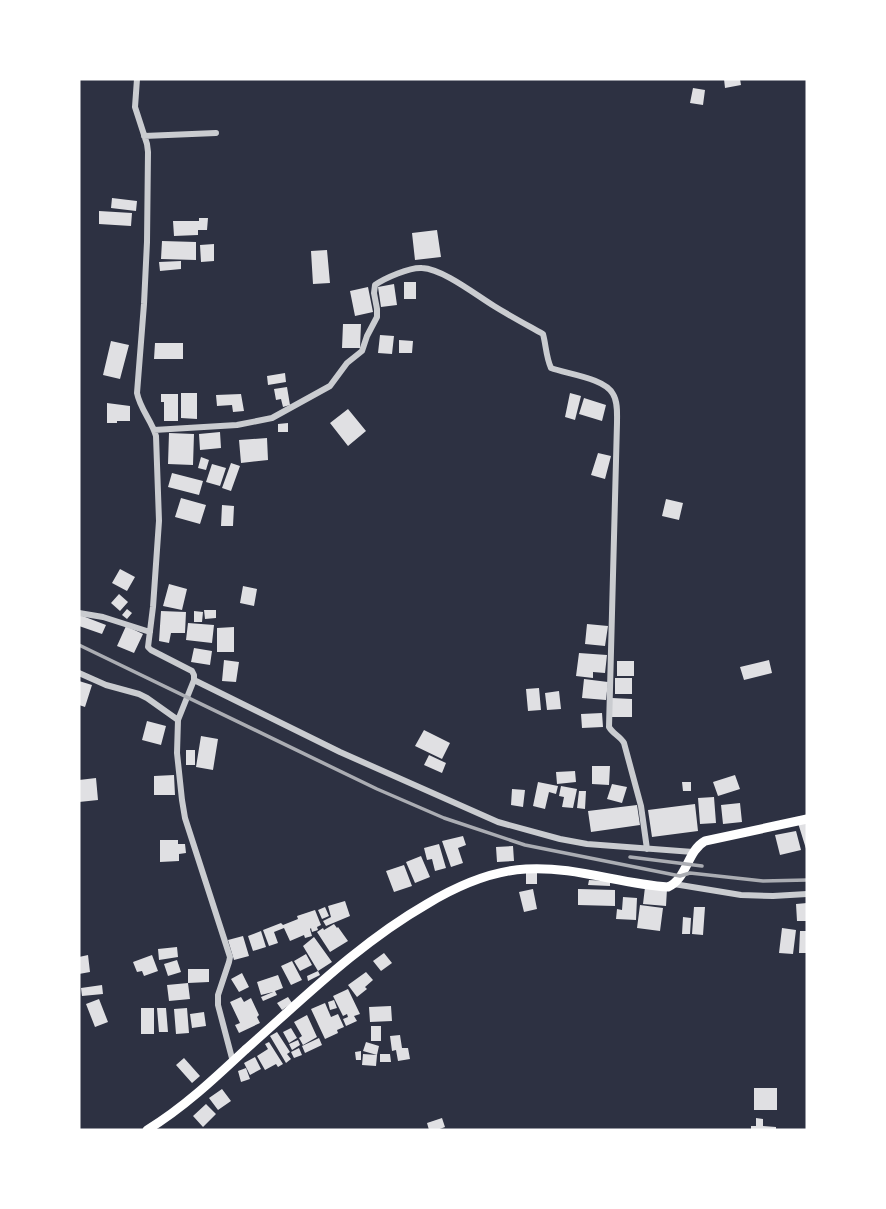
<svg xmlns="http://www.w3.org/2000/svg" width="886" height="1209" viewBox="0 0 886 1209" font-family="'Asap Condensed',sans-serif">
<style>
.building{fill:#e0e0e3}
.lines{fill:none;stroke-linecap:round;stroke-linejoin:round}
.minor{stroke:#caccd0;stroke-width:6}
.secondary{stroke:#fff;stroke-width:9}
.rail{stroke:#abadb3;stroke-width:3.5}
</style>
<rect width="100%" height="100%" fill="#2d3142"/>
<!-- building -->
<path class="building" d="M724,79H740L741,85L725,88Z
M693,88L705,90L703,105L690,103Z
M112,198L137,201L136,211L111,208Z
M99,211L132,213L131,226L99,224Z
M199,218H208L207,230H198V235L174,236L173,221H199Z
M437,230L441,257L415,260L412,233Z
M162,241L196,242V260L161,259Z
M214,244V261L201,262L200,245Z
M327,250L330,283L313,284L311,251Z
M181,261V269L160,271L159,262Z
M404,282H416V299H404Z
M394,284L397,305L381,307L378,287Z
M368,287L373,312L355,316L350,291Z
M343,324H361L360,348H342Z
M380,335L394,336L392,354L378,353Z
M399,340L413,341L412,353H399Z
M111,341L129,345L120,379L103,375Z
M155,343H183V359H154Z
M285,373L286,382L268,385L267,376Z
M287,387L290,405L283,407L281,399L276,400L274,389Z
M181,393H197V419L181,418Z
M570,393L581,396L575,420L565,417Z
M161,394H178V421H164V402H161Z
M241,394L244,411L233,412L232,405L217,406L216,395Z
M584,398L606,405L602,421L579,414Z
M107,403L130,406V421H117V423H107Z
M348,409L366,431L348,446L330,423Z
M288,423V432H278V424Z
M220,432L221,448L200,450L199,434Z
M169,433L194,434L193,465L168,464Z
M267,438L268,460L241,463L239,440Z
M598,453L611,456L605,479L591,475Z
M201,457L209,460L206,470L198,468Z
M231,463L240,466L231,491L222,488Z
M212,464L226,468L220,486L206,482Z
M172,473L203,481L199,495L168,487Z
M181,498L206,505L200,524L175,517Z
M666,499L683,503L679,520L662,516Z
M222,505L234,506L233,526H221Z
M120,569L135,577L127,591L112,583Z
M169,584L187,589L182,610L163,606Z
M243,586L257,589L254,606L240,603Z
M119,594L128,602L120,611L111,603Z
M127,609L132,613L127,619L122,615Z
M204,610H216V618L205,619Z
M161,611L186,612L185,633H171L169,643L159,641Z
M194,611L203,612L202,622H194Z
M80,615L106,625L102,634L79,626Z
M188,623L214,625L212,643L186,640Z
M587,624L608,626L605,646L585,644Z
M126,626L143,634L134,653L117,646Z
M234,627V652H217V628Z
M194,648L212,651L210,665L191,662Z
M579,653L607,655L605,673L593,672V678L576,676Z
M224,660L239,662L236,682L222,681Z
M769,660L772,673L744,680L740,667Z
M617,661H634V676H617Z
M615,678H632V694H615Z
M584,679L608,682L606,700L582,698Z
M79,681L92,685L85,707L79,705Z
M539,688L541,710L528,711L526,689Z
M559,691L561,709L547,710L545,693Z
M612,698L632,699V717H612Z
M602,713L603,727L582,728L581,714Z
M147,721L166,726L161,745L142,740Z
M424,730L450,743L442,759L415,746Z
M201,736L218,739L213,770L196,767Z
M186,750H195V765H186Z
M429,755L446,763L442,773L424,765Z
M592,766H610L609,785L592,784Z
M575,771L576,782L557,784L556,772Z
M174,775L175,795H154V776Z
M735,775L740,789L718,796L713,782Z
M96,778L98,800L79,802V780Z
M538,782L558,786L556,794L549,792L545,809L533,806Z
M682,782H691V791H683Z
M612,784L627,787L622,803L607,799Z
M561,786L577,789L573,808L562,807L564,797L559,796Z
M512,789L525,790L523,807L511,805Z
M579,791H586L585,809L577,808Z
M714,797L716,823L700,824L698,798Z
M740,803L742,822L723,824L721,805Z
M695,804L698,831L652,837L648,810Z
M637,805L640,825L591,832L588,811Z
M807,820V852L798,823Z
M796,831L801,850L780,855L775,835Z
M463,836L466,845L458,848L463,863L451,867L442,841Z
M160,840H178V844H185L186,853L179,854V861L160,862Z
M439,844L446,868L435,871L432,859L427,860L424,848Z
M513,846L514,861L497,862L496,847Z
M421,856L430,877L415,883L406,862Z
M404,865L412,886L394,892L386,871Z
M526,872H537V884H526Z
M589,880L610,881V886L588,885Z
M645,887L667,889L666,906L643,904Z
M533,889L537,909L524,912L519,892Z
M578,889L615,890V906L578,905Z
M623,897L637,898L636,920L616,919L617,909L622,910Z
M345,901L350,916L326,926L323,921L331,917L328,906Z
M807,903V921H797L796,904Z
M640,905L663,908L660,931L637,928Z
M325,907L329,916L322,919L318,910Z
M694,907H705L703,935L692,934Z
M315,910L321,925L317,927L318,930L312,932L311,928L310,929L312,936L305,938L304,935L290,941L284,928L274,932L278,943L269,946L263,930L281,923L283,925L298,919L297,916Z
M683,917L691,918L690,934H682Z
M334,924L337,928L338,927L348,941L330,952L317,932L323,928L324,930Z
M782,928L796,930L793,954L779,953Z
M261,931L266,947L253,951L248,936Z
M800,931H807V953H799Z
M243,936L249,956L234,960L228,940Z
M314,937L332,962L318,971L303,946Z
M177,947L178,957L159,960L158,949Z
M384,953L392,963L381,971L373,961Z
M306,954L312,965L300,971L294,961Z
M88,955L90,972L79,974V957Z
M152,955L158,971L144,976L142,971L137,972L133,962Z
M177,960L181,972L168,976L164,964Z
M292,961L302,980L291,985L281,966Z
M188,969H209V982L188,983Z
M318,971L320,975L308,981L307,976Z
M366,972L373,980L365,987L367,989L357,997L348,985Z
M242,973L249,987L239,992L231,979Z
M278,975L283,988L275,991L277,995L263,1001L261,997L273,992L261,995L257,982Z
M188,983L190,999L169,1001L167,985Z
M102,985L103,994L82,996L81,988Z
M348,989L360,1014L354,1016L357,1021L346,1026L343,1019L348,1017L347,1014L343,1016L333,996Z
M241,997L244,1002L251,998L259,1015L257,1017L260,1023L239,1033L235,1025L240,1023L230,1002Z
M288,997L292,1003L282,1010L277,1003Z
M99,999L108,1022L95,1027L86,1004Z
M334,1000L337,1008L330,1010L328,1002Z
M325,1003L331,1017L338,1014L344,1027L337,1030L338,1033L325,1039L311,1009Z
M391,1006L392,1021L370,1022L369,1007Z
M141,1008H154V1034H141Z
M157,1008H166L168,1032H159Z
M187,1008L189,1033L176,1034L174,1009Z
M204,1012L206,1026L192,1028L190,1014Z
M307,1015L317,1037L303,1045L299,1038L302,1036L294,1022Z
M371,1026H381V1041H371Z
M291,1028L297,1038L289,1043L283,1032Z
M277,1032L290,1052L287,1054L291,1059L286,1063L270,1036Z
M400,1035L402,1048H408L410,1059L398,1061L396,1050L392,1051L390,1036Z
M319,1038L322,1045L305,1053L302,1046Z
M298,1040L300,1045L292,1050L289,1044Z
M269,1042L283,1064L278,1067L276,1064L265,1070L257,1056L268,1049L265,1044Z
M366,1042L379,1046L377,1055L376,1066L362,1065L363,1054L377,1055L363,1051Z
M299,1048L302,1055L294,1058L291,1052Z
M361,1051V1060H356L355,1052Z
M380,1054H390L391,1062H380Z
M255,1057L261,1069L250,1075L244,1063Z
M184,1058L200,1076L192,1083L176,1065Z
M246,1068L250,1079L241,1082L238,1071Z
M754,1088H777V1110H754Z
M222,1089L231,1101L218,1110L209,1098Z
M206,1104L216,1114L203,1127L193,1116Z
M442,1118L445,1127L437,1130H429L427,1123Z
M756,1118L763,1119V1126L776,1127V1130H751V1126H756Z"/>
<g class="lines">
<!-- minor -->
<path class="minor" d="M137,79L135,107L147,144L148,152L147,242L144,304L137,393C140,409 152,421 156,436L159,521L153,607L148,647L151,650L192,671L194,675V680L178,720L177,753L182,800L185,818L230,957L229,962L218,995V1005L233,1062
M144,136L216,133
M154,430L237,425L272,418L330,386L347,363L362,351L367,336L377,317V309L374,293L375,285C385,278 410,267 422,268C443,269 476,295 494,306C510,316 527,325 543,334C546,345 546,357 551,368C567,374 605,378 613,394C618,402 617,414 617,423L609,727C613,734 620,736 624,743L641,806L647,849
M79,613L103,617L150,632
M79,673L106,685L139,694L147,698L178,720
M194,680L340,752L498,822L560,839L587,844L693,852
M674,884L741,895L773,896L807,894"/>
<!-- secondary -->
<path class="secondary" d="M147,1130C183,1108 214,1079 245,1050C303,999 359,943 427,904C457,886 490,871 526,869C574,866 620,884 668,887C687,879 687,851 705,841L807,819"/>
<!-- rail -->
<path class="rail" d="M79,645L377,789L444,818L525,845L680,876L690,873L763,881L807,880
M630,857L702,866"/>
</g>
<!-- border -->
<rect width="886" height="1209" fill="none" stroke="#ffffff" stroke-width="161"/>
</svg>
